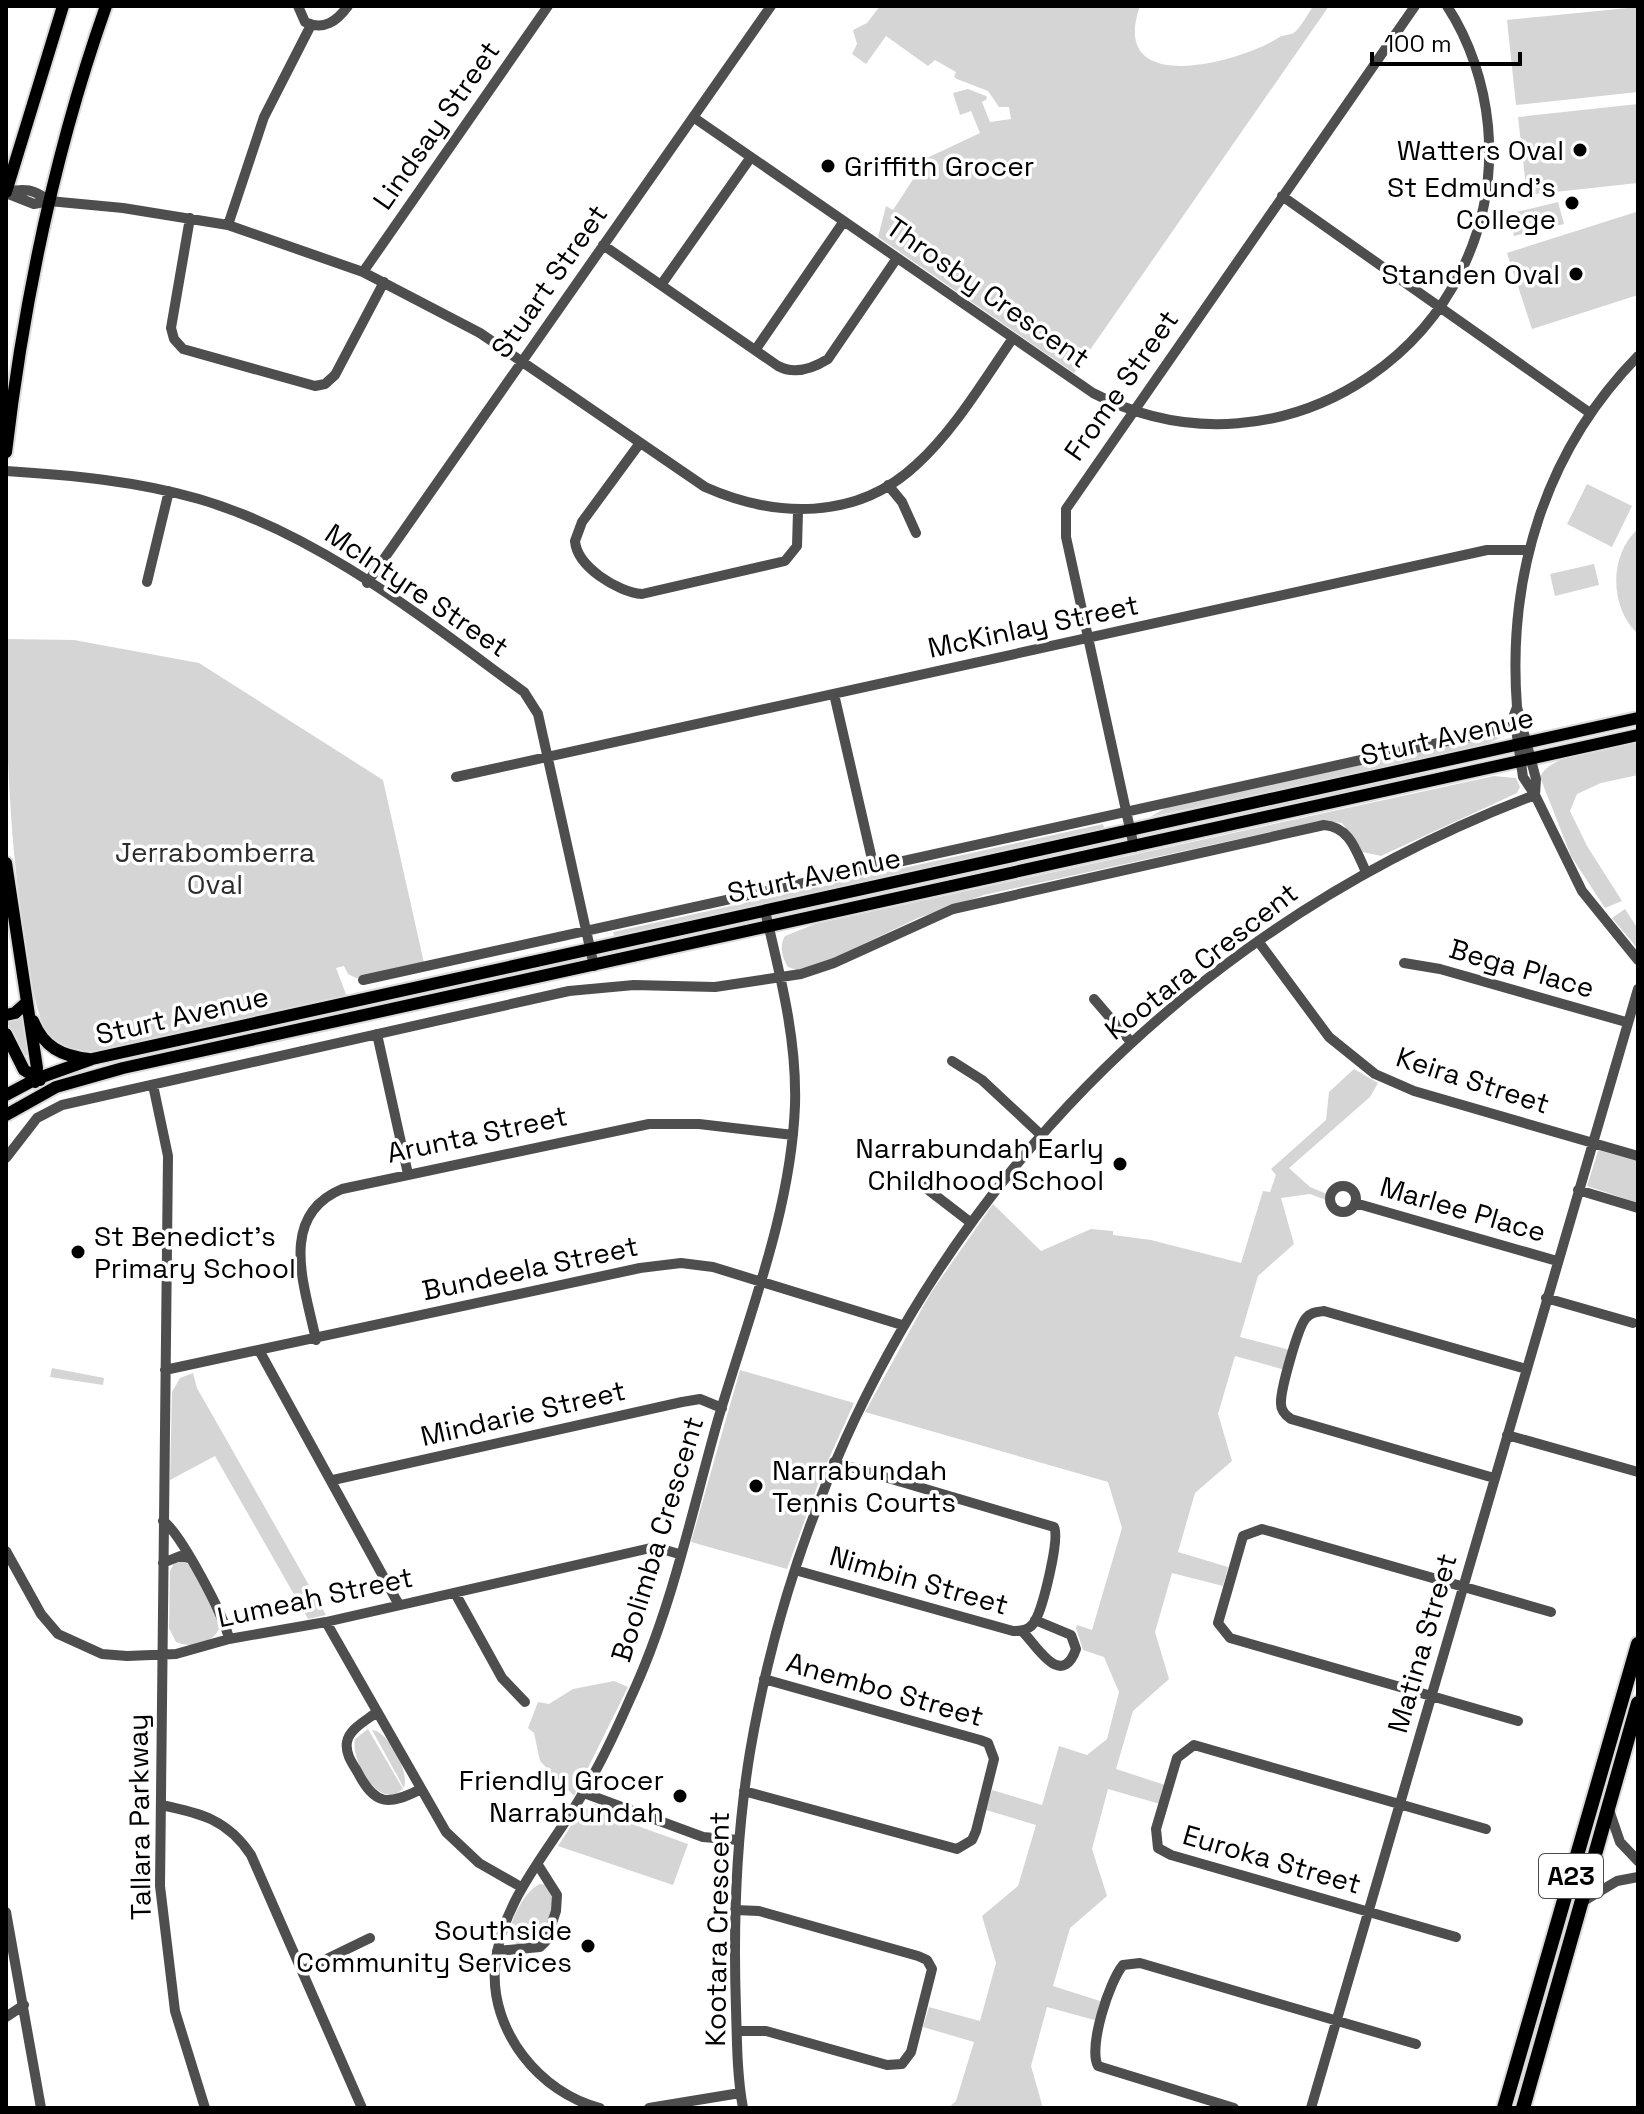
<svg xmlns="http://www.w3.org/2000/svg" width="1644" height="2114" viewBox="0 0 1644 2114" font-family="'Space Grotesk',sans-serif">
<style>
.green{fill:#d5d5d5}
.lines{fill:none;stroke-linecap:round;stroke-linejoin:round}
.major-casing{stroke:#dbdbdb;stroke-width:16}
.highway-casing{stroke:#dbdbdb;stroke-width:18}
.minor{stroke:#4e4e4e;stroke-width:10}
.major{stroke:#000;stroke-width:12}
.highway{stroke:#000;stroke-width:14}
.poi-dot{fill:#000;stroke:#fff;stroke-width:3}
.labels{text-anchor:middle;stroke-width:7;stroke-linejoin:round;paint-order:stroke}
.shield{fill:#fff;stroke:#4c4c4c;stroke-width:2}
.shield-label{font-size:26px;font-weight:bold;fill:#000}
.street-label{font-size:28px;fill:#000;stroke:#fff}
.poi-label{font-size:28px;fill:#000;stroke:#fff;text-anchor:end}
.park-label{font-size:28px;fill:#2c2c2c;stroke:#fff}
</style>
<rect width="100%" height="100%" fill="#fff"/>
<!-- green -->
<path class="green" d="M880,6H1140C1107,98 1240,63 1278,38C1283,34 1290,36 1295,32C1302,25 1308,14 1313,6H1329L1074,373L878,237L886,206L893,210L927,158L980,133L971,111L960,115L953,93L968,89L986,96L987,99L982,102L990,122L1011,119L1009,107H999L988,91L957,79L954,77L956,72L935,60L928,66L886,36L866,64L852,54L857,44L853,30L867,23Z
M1638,7V92L1516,105L1507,20Z
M1638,104V183L1527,195L1518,117Z
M1558,202L1564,224L1514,236L1508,214Z
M1636,212L1638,295L1532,329L1507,253Z
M1587,484L1632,506L1612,547L1567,524Z
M1638,529V634C1610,609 1608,555 1638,529Z
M1594,564L1599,585L1555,596L1550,574Z
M6,639L74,640L199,663L383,780L424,963L356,978L348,974L344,966L336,968L347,997L83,1054L53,1045C34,1014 32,981 26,946C9,844 6,743 6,639Z
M1493,736H1505L1476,748L1150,817L1167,807Z
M1638,741V775L1601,783L1577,794L1570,811L1587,846L1622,901L1605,908L1571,856L1540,777C1550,753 1614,747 1638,741Z
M1441,771L1269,812L1216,817L1386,779Z
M1494,776L1516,778L1520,787L1517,793L1381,856L1363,852L1342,823L1319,821L984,895L918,918L830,960L797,970L788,967C782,958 779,945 785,936L815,924Z
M1103,824L1104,828L1081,835L634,934L614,936L613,932Z
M1061,851L1062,857L840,907L839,901L854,897Z
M1625,909L1638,929V949L1612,918Z
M522,970L523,976L127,1061L126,1057Z
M22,1014L31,1054L21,1057L6,1019Z
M1354,1069L1378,1083L1370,1097L1289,1168L1310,1187L1327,1194L1326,1200L1310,1194L1281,1198L1294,1244L1258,1276L1240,1337L1290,1350L1285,1370L1235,1356L1218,1414L1232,1461L1195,1493L1178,1552L1228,1567L1223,1586L1172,1573L1155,1632L1169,1679L1133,1711L1116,1769L1165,1785L1160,1804L1108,1789L1092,1849L1107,1896L1070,1928L1053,1986L1103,2002L1098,2021L1047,2007L1031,2066L1043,2108H948L956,2101L974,2042L923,2027L929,2007L980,2021L996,1963L982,1916L1018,1886L1036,1825L986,1810L992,1790L1042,1805L1059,1746L1087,1755L1107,1739L1119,1692L1104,1657L1083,1650L1076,1628L1077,1625L1092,1630L1122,1528L1108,1482L865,1412L930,1294L993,1204L1041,1251L1091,1229L1113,1231V1235L1151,1240L1241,1263L1263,1191L1270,1192L1276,1175L1271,1169L1326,1120L1329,1092Z
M1599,1148L1638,1159V1203L1587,1186Z
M52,1368L104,1378L103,1385L50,1377Z
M740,1370L854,1403L821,1476L787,1569L691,1542Z
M193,1373L197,1388L326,1615L308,1619L215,1456L170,1480L172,1392L180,1378Z
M181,1561L190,1565L221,1619C221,1641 195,1650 176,1642L169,1628L170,1571L174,1563Z
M614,1681L628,1687L574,1796L540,1761L534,1733L528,1728L538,1702L549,1704L573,1689Z
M368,1729L403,1789C379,1812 350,1760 355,1739Z
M372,1730C388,1731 410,1771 404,1788Z
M595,1804L609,1807L607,1815L688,1844L673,1885L558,1846L580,1812Z
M540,1884L548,1885L555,1902C546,1927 548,1946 516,1944L509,1936C510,1920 525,1890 540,1884Z"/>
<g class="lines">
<!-- major casing -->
<g class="major-casing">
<path id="major" d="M6,192L63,6
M6,452C24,300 55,150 106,6
M6,863L37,1068L35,1082
M6,1015L15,1013L26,1003
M33,1021C44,1047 61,1056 89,1059
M6,1034L24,1070L40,1080
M6,1095L36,1079L92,1059L1638,718
M6,1115L56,1087L123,1068L1638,735"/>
</g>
<!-- highway casing -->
<g class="highway-casing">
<path id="highway" d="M1504,2108L1638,1644
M1523,2108L1638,1703"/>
</g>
<!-- minor -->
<path class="minor" d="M298,6L305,22C324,31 337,21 348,6
M693,117L1093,393C1284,493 1507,338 1488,126C1484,84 1470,41 1447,6
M6,192C25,188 34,189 49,201
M6,193L34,204L49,201L123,208L228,225L363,272L480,333L705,487C775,518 856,521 916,465C954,431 984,380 1013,338
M1282,196L1590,413
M190,218L171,328L174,339L183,349L315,386L325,384L335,375L384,282
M228,225L264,117L311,25
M603,245L778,366C795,375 812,369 828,359L897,258
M363,272L548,6
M661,285L751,157
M756,349L844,221
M1638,356C1545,451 1507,576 1517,707L1514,715L1523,777L1535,795L1582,891L1638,960
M640,443L582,522L575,541C577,567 618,592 642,594L785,561L797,546L798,512
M6,471C71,475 136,481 199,499C319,534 424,619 524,692L538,714L594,966
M888,485L902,502L916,533
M147,582L169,491
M367,583L771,6
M834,694L874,868
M1517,707L1536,779L1535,795
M456,777L1487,550H1528
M1134,847L1066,537V509L1415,6
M1258,941L1329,1037L1375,1074L1414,1091L1638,1156
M1404,963L1440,969L1626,1022
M363,980L1524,724
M1094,999L1131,1042
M377,1034L408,1174
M952,1061L982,1080L1040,1134
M153,1085L168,1156L160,1886L175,2011L205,2108
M6,1158L37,1118L62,1105L569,991L634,985L715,987L801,974L834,963L953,909L1324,825C1350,827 1356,851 1366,872
M918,1182L970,1222
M1330 1199a13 13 0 1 1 26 0a13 13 0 1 1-26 0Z
M1578,1190L1638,1208
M1355,1203L1557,1261
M1546,1298L1633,1323
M316,1340C305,1287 277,1216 342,1189L649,1124H699L793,1135
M260,1352L399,1605
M165,1370L640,1268L681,1263L713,1267L902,1325
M1507,1435L1638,1472
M1494,1478L1291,1419C1285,1415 1281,1411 1281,1404C1280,1391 1298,1327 1306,1318C1311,1312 1317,1312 1324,1311L1526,1369
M333,1480L682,1402L700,1399L722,1408
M163,1521C180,1532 225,1617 229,1639
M6,1551L41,1614L58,1634L102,1654L127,1656L176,1654L229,1639L326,1622L655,1547L679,1554
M163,1563L180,1556L188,1558
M795,1570L1013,1631C1022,1631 1030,1630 1035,1621C1043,1607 1060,1539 1054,1527L834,1462
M455,1593L502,1678L525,1702
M326,1622L446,1832L479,1863L521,1887
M1022,1631C1035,1643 1061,1691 1076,1649L1071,1635L1035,1620
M377,1712C367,1720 349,1729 347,1742C345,1753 352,1763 357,1771C375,1806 388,1806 421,1789
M1518,1721L1230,1638L1218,1623L1243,1536L1262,1529L1551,1612
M744,1791L957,1849L972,1840L976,1831L994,1759L988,1743L980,1740L764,1679
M584,1793L703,1837L738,1840
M161,1805C201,1813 228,1820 251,1855L362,2108
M1609,1810L1620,1842L1638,1861
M1582,1902L1617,1881L1638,1877
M735,1910L759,1911L918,1956L927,1960L932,1969L911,2052L902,2064L887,2065L766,2031H737
M6,1912L41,2108
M1456,1937L1171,1855L1158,1848L1156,1829L1177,1758L1194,1745L1486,1829
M497,1951L540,1947L546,1941L556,1911L557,1895L538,1865
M302,1971L370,1938
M6,2017L24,2005
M600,2108C540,2093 490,2031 495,1967C501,1899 551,1850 583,1793C601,1763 616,1731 630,1699C671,1612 691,1515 717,1423C747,1320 791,1213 795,1105C797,1038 780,975 765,911
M649,2108L740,2093
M743,2108C737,2076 737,2041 736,2009C733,1922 736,1837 750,1752C825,1312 1117,953 1535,795
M1234,2108L1098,2066C1088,2047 1109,1982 1123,1965L1140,1963L1416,2044
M1311,2108L1638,989"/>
<!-- major -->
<use href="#major" class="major"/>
<!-- highway -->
<use href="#highway" class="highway"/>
</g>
<!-- markers -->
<g class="poi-dot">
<circle cx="1580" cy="150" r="8"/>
<circle cx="828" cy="166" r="8"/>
<circle cx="1572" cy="203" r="8"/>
<circle cx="1576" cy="274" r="8"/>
<circle cx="1120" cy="1164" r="8"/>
<circle cx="78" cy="1252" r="8"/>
<circle cx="756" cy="1486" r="8"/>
<circle cx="680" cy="1796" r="8"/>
<circle cx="588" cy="1946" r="8"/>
</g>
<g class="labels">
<!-- shield labels -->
<rect class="shield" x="1539" y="1854" width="64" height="44" rx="6"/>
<g class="shield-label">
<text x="1571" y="1885">A23</text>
</g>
<!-- street labels -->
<g class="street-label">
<text transform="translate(436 125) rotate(-55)" y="10">Lindsay Street</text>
<text transform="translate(549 281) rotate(-55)" y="10">Stuart Street</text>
<text transform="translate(988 292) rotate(35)" y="10">Throsby Crescent</text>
<text transform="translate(1121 385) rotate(-55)" y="10">Frome Street</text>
<text transform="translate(417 590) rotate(34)" y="10">McIntyre Street</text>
<text transform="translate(1033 626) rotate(-12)" y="10">McKinlay Street</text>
<text transform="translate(1447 736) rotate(-13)" y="10">Sturt Avenue</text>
<text transform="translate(814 875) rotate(-12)" y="10">Sturt Avenue</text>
<text transform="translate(1201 961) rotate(-38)" y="10">Kootara Crescent</text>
<text transform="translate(1522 968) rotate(16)" y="10">Bega Place</text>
<text transform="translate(182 1015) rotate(-13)" y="10">Sturt Avenue</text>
<text transform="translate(1473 1080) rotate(18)" y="10">Keira Street</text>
<text transform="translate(477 1134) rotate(-12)" y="10">Arunta Street</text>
<text transform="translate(1463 1209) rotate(16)" y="10">Marlee Place</text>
<text transform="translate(530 1268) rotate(-12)" y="10">Bundeela Street</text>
<text transform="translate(523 1413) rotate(-13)" y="10">Mindarie Street</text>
<text transform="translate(657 1539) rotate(-73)" y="10">Boolimba Crescent</text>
<text transform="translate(919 1580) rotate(16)" y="10">Nimbin Street</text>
<text transform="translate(315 1597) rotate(-12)" y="10">Lumeah Street</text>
<text transform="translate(1422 1643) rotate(-74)" y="10">Matina Street</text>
<text transform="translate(885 1689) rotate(16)" y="10">Anembo Street</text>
<text transform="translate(139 1817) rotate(-91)" y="10">Tallara Parkway</text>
<text transform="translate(1272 1859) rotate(16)" y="10">Euroka Street</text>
<text transform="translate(717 1929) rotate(-89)" y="10">Kootara Crescent</text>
</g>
<!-- poi labels -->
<g class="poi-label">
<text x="1564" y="160">Watters Oval</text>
<text x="844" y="176" text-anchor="start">Griffith Grocer</text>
<text x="1556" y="197">St Edmund's<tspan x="1556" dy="32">College</tspan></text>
<text x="1560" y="284">Standen Oval</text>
<text x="1104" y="1158">Narrabundah Early<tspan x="1104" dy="32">Childhood School</tspan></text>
<text x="94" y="1246" text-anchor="start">St Benedict's<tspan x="94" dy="32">Primary School</tspan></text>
<text x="772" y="1480" text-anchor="start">Narrabundah<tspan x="772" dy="32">Tennis Courts</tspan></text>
<text x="664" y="1790">Friendly Grocer<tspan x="664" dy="32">Narrabundah</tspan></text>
<text x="572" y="1940">Southside<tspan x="572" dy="32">Community Services</tspan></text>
</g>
<!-- park labels -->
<g class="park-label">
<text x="215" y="862">Jerrabomberra<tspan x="215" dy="32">Oval</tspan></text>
</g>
</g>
<!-- border -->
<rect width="1644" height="2114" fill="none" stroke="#000000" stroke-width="16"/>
<!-- scale -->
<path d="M1372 52v12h148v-12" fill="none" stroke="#000000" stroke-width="4"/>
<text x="1384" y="52" font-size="24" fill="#000000" stroke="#ffffff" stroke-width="6" paint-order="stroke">100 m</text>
</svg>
